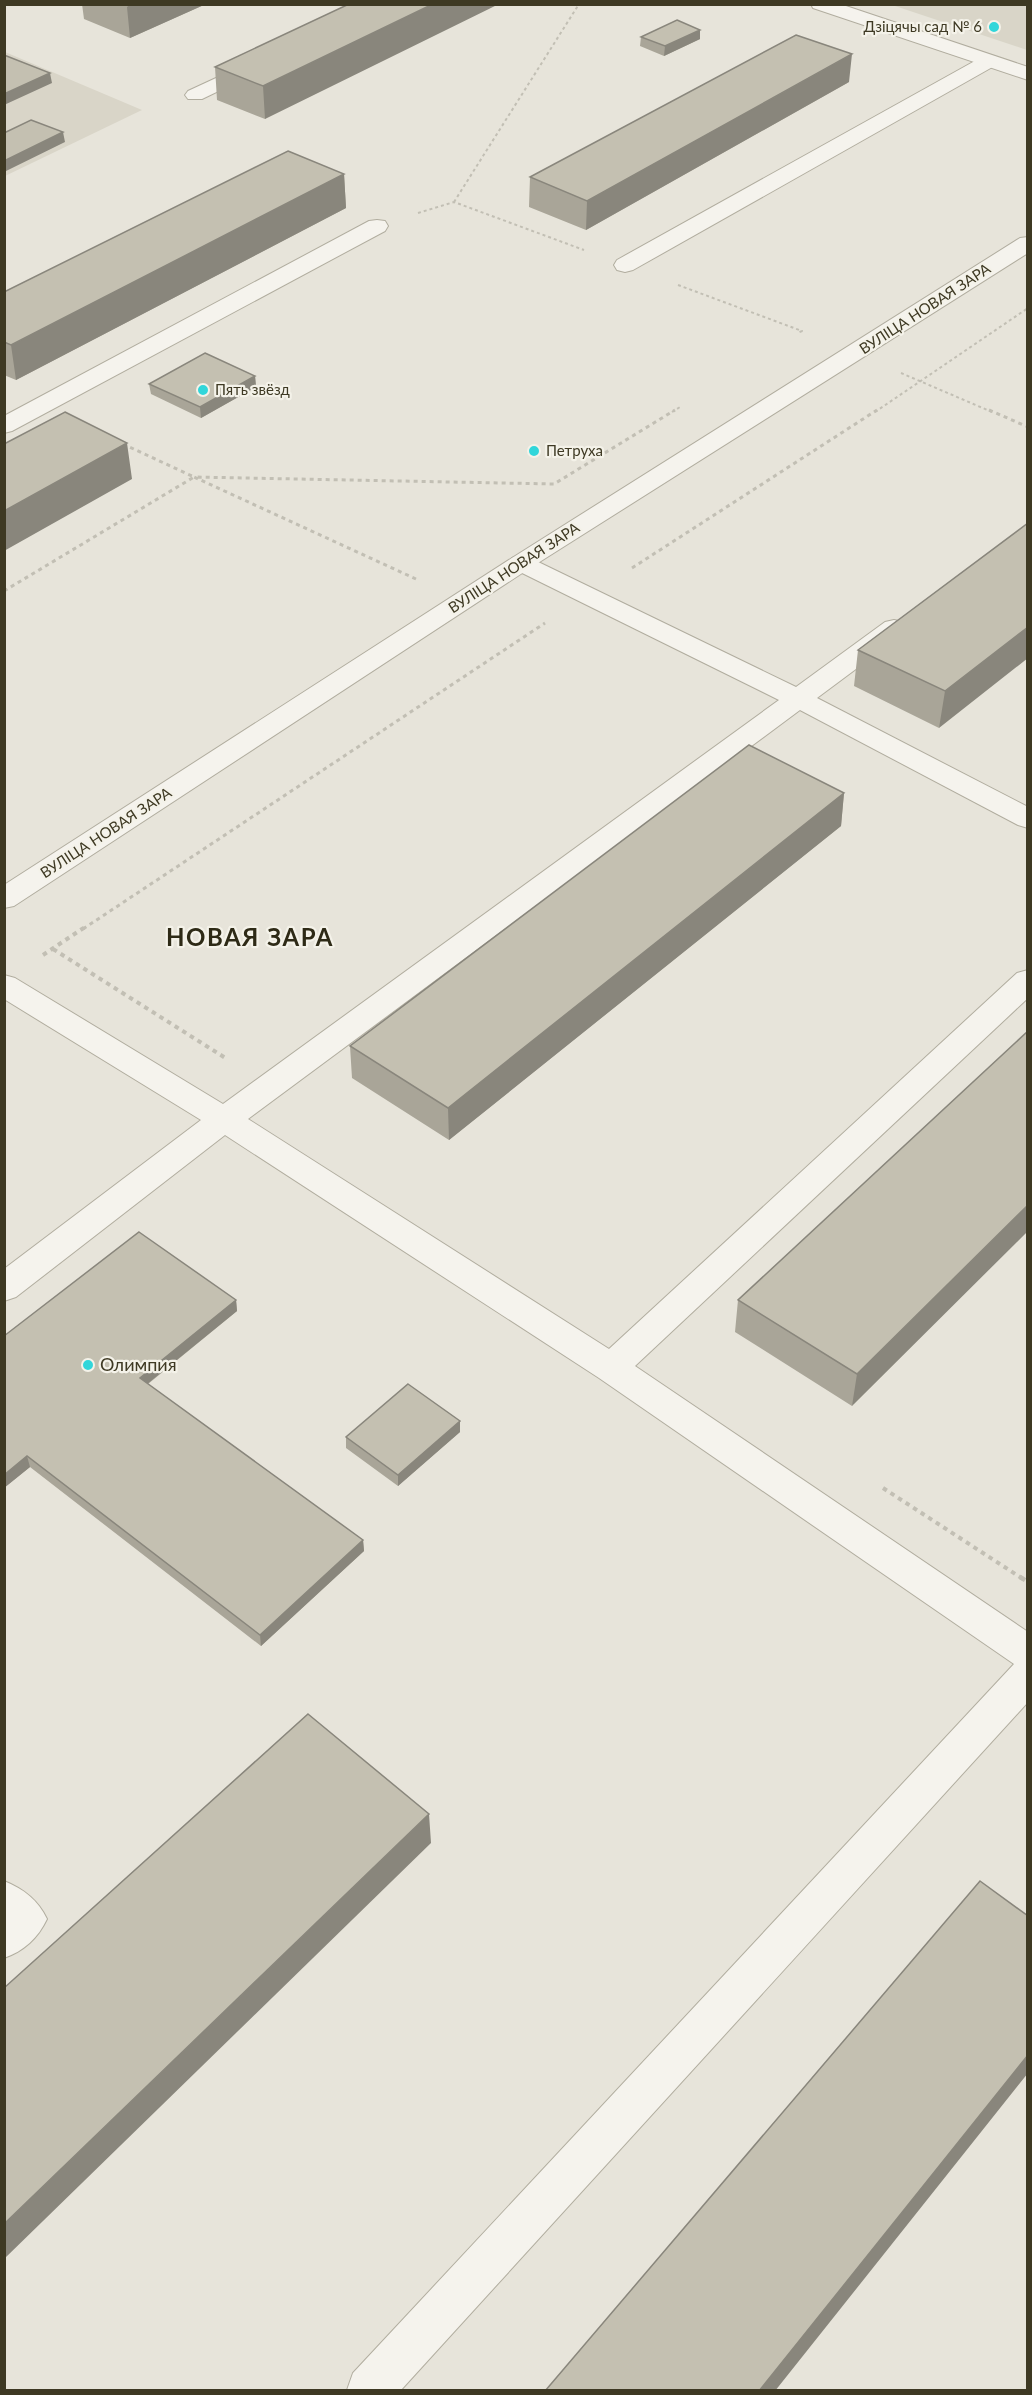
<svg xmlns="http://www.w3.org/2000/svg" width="1032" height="2395" viewBox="0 0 1032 2395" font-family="Lato,sans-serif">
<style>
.built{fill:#d9d5c8}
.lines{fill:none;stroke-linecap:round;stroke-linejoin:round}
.lane-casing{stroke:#b1ad9f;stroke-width:2}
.street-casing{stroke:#b1ad9f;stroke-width:2}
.path-far3{stroke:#c2bfb4;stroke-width:2;stroke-dasharray:3 3;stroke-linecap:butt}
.path-far2{stroke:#c2bfb4;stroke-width:3;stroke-dasharray:4 4;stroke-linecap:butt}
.path-far1{stroke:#c2bfb4;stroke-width:4;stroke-dasharray:4.5 4.5;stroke-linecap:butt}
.path{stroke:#c2bfb4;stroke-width:4.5;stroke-dasharray:6 6;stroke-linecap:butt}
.lane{fill:#f5f3ed;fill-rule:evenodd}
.street{fill:#f5f3ed;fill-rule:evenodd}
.wall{fill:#a9a598}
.shaded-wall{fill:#89867c}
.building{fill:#c4c0b1;stroke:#89867c;stroke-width:1.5}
.poi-dot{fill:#31d6da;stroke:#f4f2e9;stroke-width:2}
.labels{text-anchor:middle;stroke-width:4.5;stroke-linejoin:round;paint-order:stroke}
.far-poi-label{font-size:15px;fill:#3e3923;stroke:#f4f2e9;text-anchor:start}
.far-street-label{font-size:15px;fill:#3e3923;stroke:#f4f2e9}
.poi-label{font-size:18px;fill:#3e3923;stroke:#f4f2e9;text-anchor:start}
.district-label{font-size:24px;font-weight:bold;letter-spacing:1.5px;fill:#2e2a16;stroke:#f4f2e9}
</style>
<rect width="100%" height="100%" fill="#e7e4da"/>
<!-- built -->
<path class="built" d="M892,5H1027V50Z
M5,52L142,110L5,176Z"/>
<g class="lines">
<!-- lane casing -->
<g class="lane-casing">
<path id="lane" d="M989,55L996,57L999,61L996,65L633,270L625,272L617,270L614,265L617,260L982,57Z
M255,60L262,62L265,66L262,70L202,99H188L185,95L188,91Z
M377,220L385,221L388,226L385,231L12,431L4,433V416L369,221Z
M521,555L530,558L796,687L885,622L894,620L903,622L907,628L903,634L817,698L1028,807V828L1018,825L800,710L248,1119L609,1349L1017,973L1028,970V998L635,1366L1028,1632V1702L401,2390H347L353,2373L1014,1664L599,1378L225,1135L16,1297L4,1301V1269L201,1120L4,999V975L15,978L223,1104L779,700L512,568L508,563L512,558Z
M4,1881C24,1889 38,1900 47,1919C38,1938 24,1951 4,1958Z"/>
</g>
<!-- street casing -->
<g class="street-casing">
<path id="street" d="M811,4H840L1028,67V80L813,8Z
M1028,237V253L530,568L14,906L4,908V885L512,558L1020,238Z"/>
</g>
<!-- path-far3 -->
<path class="path-far3" d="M454,202L579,4
M418,213L454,202L584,250
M678,285L802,331L798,333
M901,373L992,412
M672,412L680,407
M875,412L1028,308"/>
<!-- path-far2 -->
<path class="path-far2" d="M989,410L1028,427
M632,568L877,410
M416,579L194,477L554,484L675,410
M4,591L194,477L123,444
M83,929L545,623"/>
<!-- path-far1 -->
<path class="path-far1" d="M53,949L227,1059
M43,955L85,927
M883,1488L1023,1579"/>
<!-- path -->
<path class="path" d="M1020,1577L1028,1582"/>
<!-- lane -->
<use href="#lane" class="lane"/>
<!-- street -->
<use href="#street" class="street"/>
</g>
<!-- wall -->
<path class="wall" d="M82,4H206L130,38L84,19Z
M349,4L265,119L217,100L215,67Z
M700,30V39L664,56L640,46L641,37Z
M849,82L586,230L529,207L530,177Z
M344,174L346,208L16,380L4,375V292Z
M255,376L256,387L201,418L151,394L149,384Z
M1028,523L939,728L854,686L858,650Z
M844,793L841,826L449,1140L352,1078L350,1046Z
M1028,1031L852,1406L735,1332L738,1300Z
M236,1300L237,1311L148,1384L363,1540L364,1551L261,1646L30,1467L4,1488V1336Z
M460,1421V1432L398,1486L346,1448V1437Z"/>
<!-- shaded-wall -->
<path class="shaded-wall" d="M131,4H206L130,38L127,7Z
M433,4H499L265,119L263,86Z
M700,30V39L664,56L665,46Z
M852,54L849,82L586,230L587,201Z
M50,73L52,83L4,105V94Z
M63,132L65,142L4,172V161Z
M344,174L346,208L16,380L11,345Z
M255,376L256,387L201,418L200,407Z
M127,443L132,479L4,551V511Z
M1028,627V658L939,728L945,691Z
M844,793L841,826L449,1140L448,1108Z
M1028,1205V1231L852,1406L857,1374Z
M236,1300L237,1311L141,1389L140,1378Z
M460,1421V1432L398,1486V1475Z
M27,1456L30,1467L4,1488V1475Z
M363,1540L364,1551L261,1646L260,1635Z
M429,1814L431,1843L4,2259V2224Z
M1028,2055V2073L775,2391H759Z"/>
<!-- building -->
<path class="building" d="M349,4H433L263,86L215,67Z
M677,20L700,30L665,46L641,37Z
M796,35L852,54L587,201L530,177Z
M4,55L50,73L4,94Z
M31,120L63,132L4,161V133Z
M288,151L344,174L11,345L4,342V292Z
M205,353L255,376L200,407L149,384Z
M65,412L127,443L4,511V444Z
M1028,523V627L945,691L858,650Z
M749,745L844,793L448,1108L350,1046Z
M1028,1031V1205L857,1374L738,1300Z
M139,1232L236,1300L140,1378L363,1540L260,1635L27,1456L4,1475V1336Z
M408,1384L460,1421L398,1475L346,1437Z
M308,1714L429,1814L4,2224V1988Z
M980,1881L1028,1916V2055L759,2391H545Z"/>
<!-- markers -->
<g class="poi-dot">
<circle cx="994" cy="27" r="6"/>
<circle cx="203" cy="390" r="6"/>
<circle cx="534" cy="451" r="6"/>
<circle cx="88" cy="1365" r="6"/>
</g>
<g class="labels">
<!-- far-poi labels -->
<g class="far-poi-label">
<text x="982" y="32" text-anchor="end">Дзіцячы сад № 6</text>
<text x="215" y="395">Пять звёзд</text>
<text x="546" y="456">Петруха</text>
</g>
<!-- far-street labels -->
<g class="far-street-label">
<text transform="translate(925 309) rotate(-33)" y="5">ВУЛІЦА НОВАЯ ЗАРА</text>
<text transform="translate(514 568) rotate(-33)" y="5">ВУЛІЦА НОВАЯ ЗАРА</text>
<text transform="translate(106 833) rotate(-33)" y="5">ВУЛІЦА НОВАЯ ЗАРА</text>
</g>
<!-- poi labels -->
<g class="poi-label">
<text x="100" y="1371">Олимпия</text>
</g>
<!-- district labels -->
<g class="district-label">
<text x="250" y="946">НОВАЯ ЗАРА</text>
</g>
</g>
<!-- border -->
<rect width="1032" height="2395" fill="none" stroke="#3e3923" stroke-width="12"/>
</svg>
